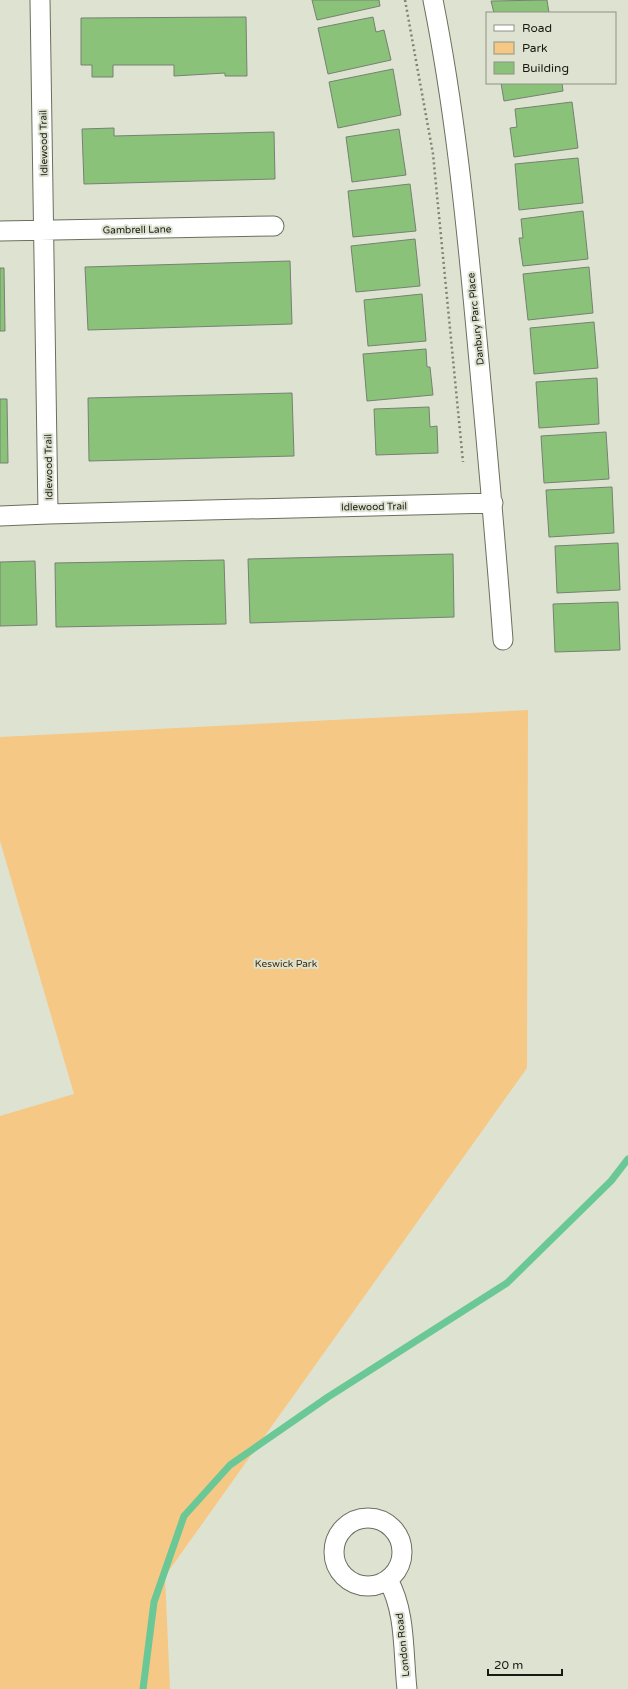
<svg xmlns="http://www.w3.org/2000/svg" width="628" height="1689" viewBox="0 0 628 1689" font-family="'Varela Round',sans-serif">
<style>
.green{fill:#f6c886}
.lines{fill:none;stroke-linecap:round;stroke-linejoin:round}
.stream{stroke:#6ac897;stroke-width:7}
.building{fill:#8bc279;stroke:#768173}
.street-casing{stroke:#6c6f5f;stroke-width:21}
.path{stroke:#7f8276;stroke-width:2.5;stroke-dasharray:2 3;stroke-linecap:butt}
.street{stroke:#fff;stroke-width:19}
.labels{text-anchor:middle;stroke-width:4;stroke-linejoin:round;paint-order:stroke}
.street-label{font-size:10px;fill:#181913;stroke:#dee2d0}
.park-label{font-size:10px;fill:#412b07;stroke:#dee2d0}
</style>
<rect width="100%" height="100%" fill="#dee2d0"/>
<!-- green -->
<path class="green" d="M528,710L527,1068L165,1576L170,1689H0V1116L74,1094L0,841V737Z"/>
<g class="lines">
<!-- stream -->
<path class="stream" d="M143,1689L154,1602L184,1516L230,1465L328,1397L507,1283L611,1181L628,1159"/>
</g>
<!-- building -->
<path class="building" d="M312,0H379L380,6L317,20Z
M547,0L549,13H494L491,1Z
M246,17L247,76H225V73L174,76V65H113V77H92V65H81V18Z
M373,17L376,32L384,30L391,60L328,74L318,28Z
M393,69L401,115L338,128L329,82Z
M501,83H562L563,91L504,101Z
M572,102L578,148L514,157L510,128L517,127L515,109Z
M114,128V136L274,132L275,179L84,184L82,129Z
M399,129L406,175L352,182L346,137Z
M578,158L583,203L519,210L515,164Z
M410,184L416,231L353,237L348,191Z
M583,211L588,259L523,266L519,238H523L521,219Z
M415,239L420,286L356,292L351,246Z
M290,261L292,324L88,330L85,267Z
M589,267L593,313L528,320L523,274Z
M0,268H4L5,331H0Z
M422,294L426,341L368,346L364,300Z
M594,322L598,368L534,374L530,328Z
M426,349L427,367H430L433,395L367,401L363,354Z
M597,378L599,424L539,428L536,382Z
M292,393L294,456L89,461L88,398Z
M0,399H7L8,463H0Z
M429,407L430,427L437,426L438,453L376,455L374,409Z
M606,432L609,479L544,483L541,436Z
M612,487L614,533L549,537L546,490Z
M618,543L620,590L557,593L555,546Z
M453,554L454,617L250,623L248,559Z
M224,560L226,624L56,627L55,563Z
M35,561L37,625L0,626V562Z
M618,602L620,650L555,652L553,604Z"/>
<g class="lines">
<!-- street casing -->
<g class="street-casing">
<path id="street" d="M40,0L48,514L493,503
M433,0C454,105 465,211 475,318C485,425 495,533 503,640
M0,231L274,226
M0,516L48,514
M334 1552a34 34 0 1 1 68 0a34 34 0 1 1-68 0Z
M388,1580C406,1611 403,1654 407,1689"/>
</g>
<!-- path -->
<path class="path" d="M405,0L433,154L463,462"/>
<!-- street -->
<use href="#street" class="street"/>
</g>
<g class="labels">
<!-- street labels -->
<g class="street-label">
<text transform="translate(43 143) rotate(-91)" y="4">Idlewood Trail</text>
<text transform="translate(137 229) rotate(-1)" y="4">Gambrell Lane</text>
<text transform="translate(475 319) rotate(-96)" y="4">Danbury Parc Place</text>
<text transform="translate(48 467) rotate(-91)" y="4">Idlewood Trail</text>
<text transform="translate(374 506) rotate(-1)" y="4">Idlewood Trail</text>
<text transform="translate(402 1645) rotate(-96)" y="4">London Road</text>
</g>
<!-- park labels -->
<g class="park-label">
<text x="286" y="967">Keswick Park</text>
</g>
</g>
<!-- legend -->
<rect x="486" y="12" width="130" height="72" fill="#dee2d0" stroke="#8f9284"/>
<rect x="494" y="25" width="20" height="6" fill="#ffffff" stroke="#8f9284"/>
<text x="522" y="32" font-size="12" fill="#181913">Road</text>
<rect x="494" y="42" width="20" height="12" fill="#f6c886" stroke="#8f9284"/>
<text x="522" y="52" font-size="12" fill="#181913">Park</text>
<rect x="494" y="62" width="20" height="12" fill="#8bc279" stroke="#8f9284"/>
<text x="522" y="72" font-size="12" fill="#181913">Building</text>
<!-- scale -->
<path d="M488 1669v6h74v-6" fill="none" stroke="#181913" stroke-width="2"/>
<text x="494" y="1669" font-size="12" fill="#181913" stroke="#dee2d0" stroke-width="3" paint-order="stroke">20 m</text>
</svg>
